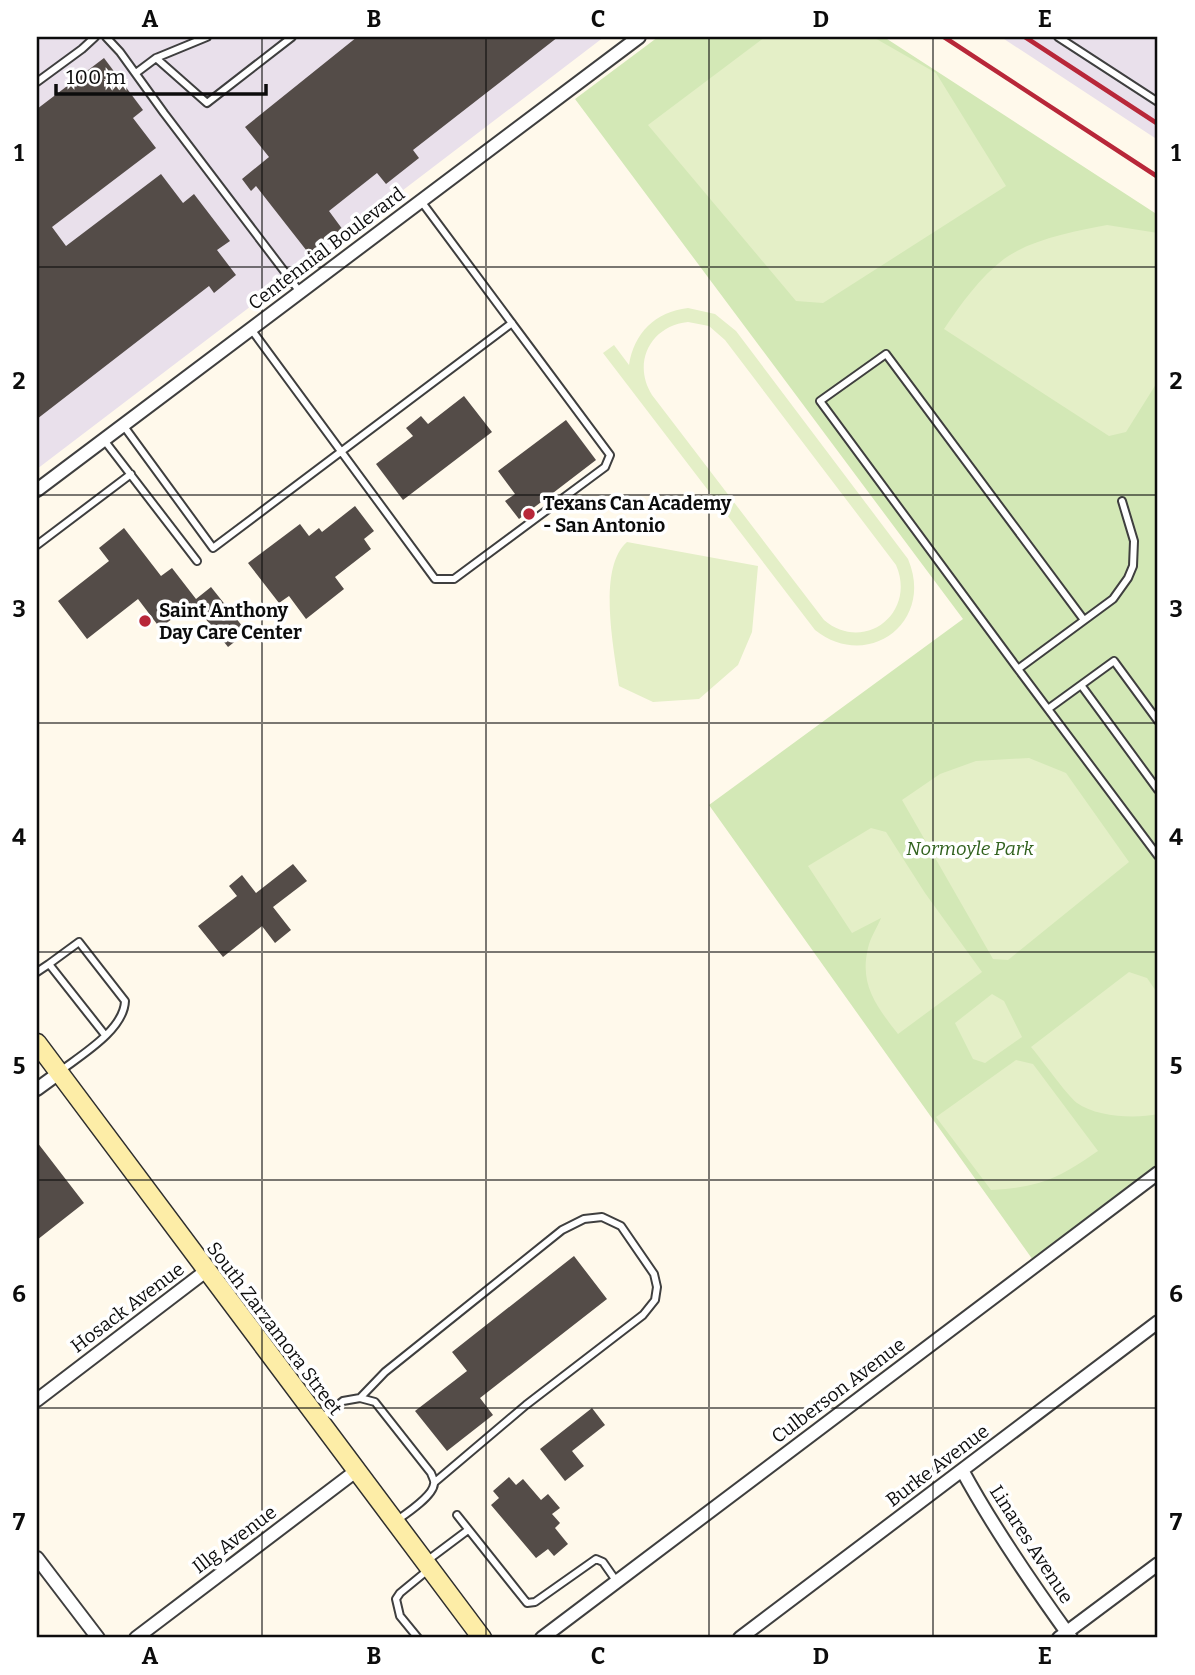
<svg xmlns="http://www.w3.org/2000/svg" width="1195" height="1675" viewBox="0 0 1195 1675" font-family="Bitter,serif">
<style>
.industrial{fill:#e9e0eb}
.green{fill:#d3e8b6}
.pitch{fill:#e4efc7;fill-rule:evenodd}
.building{fill:#544c48}
.lines{fill:none;stroke-linecap:round;stroke-linejoin:round}
.service-casing{stroke:#3f3f3f;stroke-width:10}
.minor-casing{stroke:#3f3f3f;stroke-width:16}
.secondary-casing{stroke:#2e2e2e;stroke-width:21}
.service{stroke:#fff;stroke-width:6}
.minor{stroke:#fff;stroke-width:12}
.secondary{stroke:#fdeda7;stroke-width:18}
.rail{stroke:#b82739;stroke-width:4.5}
.grid{fill:none;stroke:#0c0c0c;stroke-width:2;stroke-opacity:0.55}
.poi-dot{fill:#b82739;stroke:#fff;stroke-width:2.5}
.labels{text-anchor:middle;stroke-width:7;stroke-linejoin:round;paint-order:stroke}
.street-label{font-size:19px;fill:#0c0c0c;stroke:#fff}
.poi-label{font-size:19px;font-weight:bold;fill:#0c0c0c;stroke:#fff;text-anchor:start}
.park-label{font-size:19px;font-style:italic;fill:#31611e;stroke:#fff}
.neatline{fill:none;stroke:#0c0c0c;stroke-width:2.5}
.grid-label{font-size:23px;text-anchor:middle;font-weight:bold;fill:#0c0c0c}
</style>
<rect width="100%" height="100%" fill="#fff9eb"/>
<!-- industrial -->
<path class="industrial" d="M37,37H604L37,469Z
M1001,37H1158V140Z"/>
<!-- green -->
<path class="green" d="M658,37H884L1158,215V1164L1033,1260L709,805L963,619L575,99Z"/>
<!-- pitch -->
<path class="pitch" d="M765,37H873L936,73L1006,186L823,303L796,301L648,125Z
M1107,225L1158,233V381L1126,432L1109,436L944,329C961,304 980,277 1004,259C1031,239 1076,231 1107,225Z
M688,308L715,314L736,331L908,559C935,622 868,672 815,630L603,353L614,345L629,365C634,333 655,312 688,308ZM688,322L709,326L725,340L896,565C917,613 864,654 824,620L652,395C632,363 650,326 688,322Z
M627,542L758,566L752,632L738,665L699,699L653,702L619,686C614,649 597,568 627,542Z
M1029,758L1066,773L1129,862L1008,960L993,959L902,800L940,774L976,761Z
M871,828L886,832L925,893L982,972L898,1034C877,1007 859,985 868,948C870,938 877,928 881,918L852,933L808,866Z
M1129,972L1147,978L1158,994V1114C1136,1119 1096,1117 1077,1103C1065,1093 1043,1061 1031,1047Z
M992,994L1004,1001L1022,1037L985,1063L973,1059L955,1023Z
M1016,1060L1033,1064L1098,1151C1057,1179 1041,1187 991,1190L936,1117Z"/>
<!-- building -->
<path class="building" d="M357,37H558L413,150L419,158L386,184L377,173L329,211L343,230L310,255L256,186L251,191L242,179L269,157L245,127Z
M104,58L143,110L133,118L156,148L52,227L66,246L161,174L183,203L194,194L230,241L217,250L236,275L214,293L209,286L37,419V109Z
M464,396L492,432L403,500L376,464L413,436L406,428L421,416L428,424Z
M566,420L596,460L519,519L505,501L515,494L498,471Z
M355,506L374,531L364,539L371,549L335,577L344,589L306,619L289,596L279,603L248,563L300,524L309,536L319,528L322,532Z
M124,528L161,576L172,568L196,599L211,587L247,632L228,647L193,603L160,628L138,599L87,639L58,601L109,561L99,548Z
M293,864L307,881L273,907L291,930L275,943L262,926L223,957L198,926L237,896L229,886L242,875L256,893Z
M37,1142L84,1203L37,1240Z
M574,1256L607,1299L480,1398L493,1415L447,1451L415,1411L467,1371L452,1352Z
M592,1408L605,1425L572,1451L584,1466L565,1481L540,1449Z
M509,1477L516,1485L523,1479L541,1500L548,1494L560,1508L552,1514L560,1523L555,1528L568,1544L554,1556L548,1549L536,1558L491,1505L499,1498L493,1491Z"/>
<g class="lines">
<!-- service casing -->
<g class="service-casing">
<path id="service" d="M106,37L120,52L164,113L300,292
M1058,37L1158,102
M156,58L207,103L292,37
M136,73L156,58L207,37
M37,82L82,49L95,37
M251,329L435,579H454L605,467L610,455L421,201
M123,425L213,548L512,323
M104,440L197,561
M1122,501L1134,541L1133,566L1128,578L1113,599L1018,669L1158,856
M37,545L131,474
M1018,669L820,401L886,354L1084,620
M1081,685L1158,790
M1048,709L1114,661L1158,721
M49,964L79,942L125,1001C124,1030 81,1055 59,1072
M37,972L49,964L105,1035
M360,1398L385,1372L562,1230L584,1219L602,1217L621,1226L654,1274L657,1287L655,1300L643,1315L526,1405L435,1482
M321,1418L343,1401L360,1398L375,1402L431,1473C432,1476 435,1481 434,1484C433,1496 406,1514 396,1521
M457,1515L527,1603L535,1602L596,1559L603,1562L617,1582
M428,1560L468,1530
M418,1638L400,1616L396,1599L400,1593L428,1570"/>
</g>
<!-- minor casing -->
<g class="minor-casing">
<path id="minor" d="M37,490L639,37
M37,1089L59,1073
M37,1400L206,1271
M962,1470C994,1529 1032,1584 1071,1638
M37,1558L98,1638
M136,1638L356,1471
M542,1638L1158,1173
M740,1638L1158,1322
M1059,1638L1158,1564"/>
</g>
<!-- secondary casing -->
<g class="secondary-casing">
<path id="secondary" d="M37,1043L482,1638"/>
</g>
<!-- service -->
<use href="#service" class="service"/>
<!-- minor -->
<use href="#minor" class="minor"/>
<!-- secondary -->
<use href="#secondary" class="secondary"/>
<!-- rail -->
<path class="rail" d="M944,37L1158,177
M1025,37L1158,124"/>
</g>
<!-- grid -->
<path class="grid" d="M262,37V1638M486,37V1638M709,37V1638M933,37V1638M37,267H1158M37,495H1158M37,723H1158M37,952H1158M37,1180H1158M37,1408H1158"/>
<!-- markers -->
<g class="poi-dot">
<circle cx="529" cy="514" r="7"/>
<circle cx="145" cy="621" r="7"/>
</g>
<g class="labels">
<!-- street labels -->
<g class="street-label">
<text transform="translate(326 248) rotate(-37)" y="7">Centennial Boulevard</text>
<text transform="translate(127 1307) rotate(-37)" y="7">Hosack Avenue</text>
<text transform="translate(275 1328) rotate(53)" y="7">South Zarzamora Street</text>
<text transform="translate(838 1390) rotate(-37)" y="7">Culberson Avenue</text>
<text transform="translate(937 1465) rotate(-37)" y="7">Burke Avenue</text>
<text transform="translate(234 1539) rotate(-37)" y="7">Illg Avenue</text>
<text transform="translate(1032 1544) rotate(57)" y="7">Linares Avenue</text>
</g>
<!-- poi labels -->
<g class="poi-label">
<text x="543" y="510">Texans Can Academy<tspan x="543" dy="22">- San Antonio</tspan></text>
<text x="159" y="617">Saint Anthony<tspan x="159" dy="22">Day Care Center</tspan></text>
</g>
<!-- park labels -->
<g class="park-label">
<text x="970" y="855">Normoyle Park</text>
</g>
</g>
<!-- border -->
<rect width="1195" height="1675" fill="none" stroke="#ffffff" stroke-width="77"/>
<!-- scale -->
<path d="M56 84v10h210v-10" fill="none" stroke="#0c0c0c" stroke-width="3.5"/>
<text x="66" y="84" font-size="21" fill="#0c0c0c" stroke="#ffffff" stroke-width="5" paint-order="stroke">100 m</text>
<rect x="38" y="38" width="1118" height="1598" class="neatline"/>
<g class="grid-label">
<text x="150" y="27">A</text>
<text x="374" y="27">B</text>
<text x="598" y="27">C</text>
<text x="821" y="27">D</text>
<text x="1045" y="27">E</text>
<text x="19" y="161">1</text>
<text x="1176" y="161">1</text>
<text x="19" y="389">2</text>
<text x="1176" y="389">2</text>
<text x="19" y="617">3</text>
<text x="1176" y="617">3</text>
<text x="19" y="845">4</text>
<text x="1176" y="845">4</text>
<text x="19" y="1074">5</text>
<text x="1176" y="1074">5</text>
<text x="19" y="1302">6</text>
<text x="1176" y="1302">6</text>
<text x="19" y="1530">7</text>
<text x="1176" y="1530">7</text>
<text x="150" y="1664">A</text>
<text x="374" y="1664">B</text>
<text x="598" y="1664">C</text>
<text x="821" y="1664">D</text>
<text x="1045" y="1664">E</text>
</g>
</svg>
